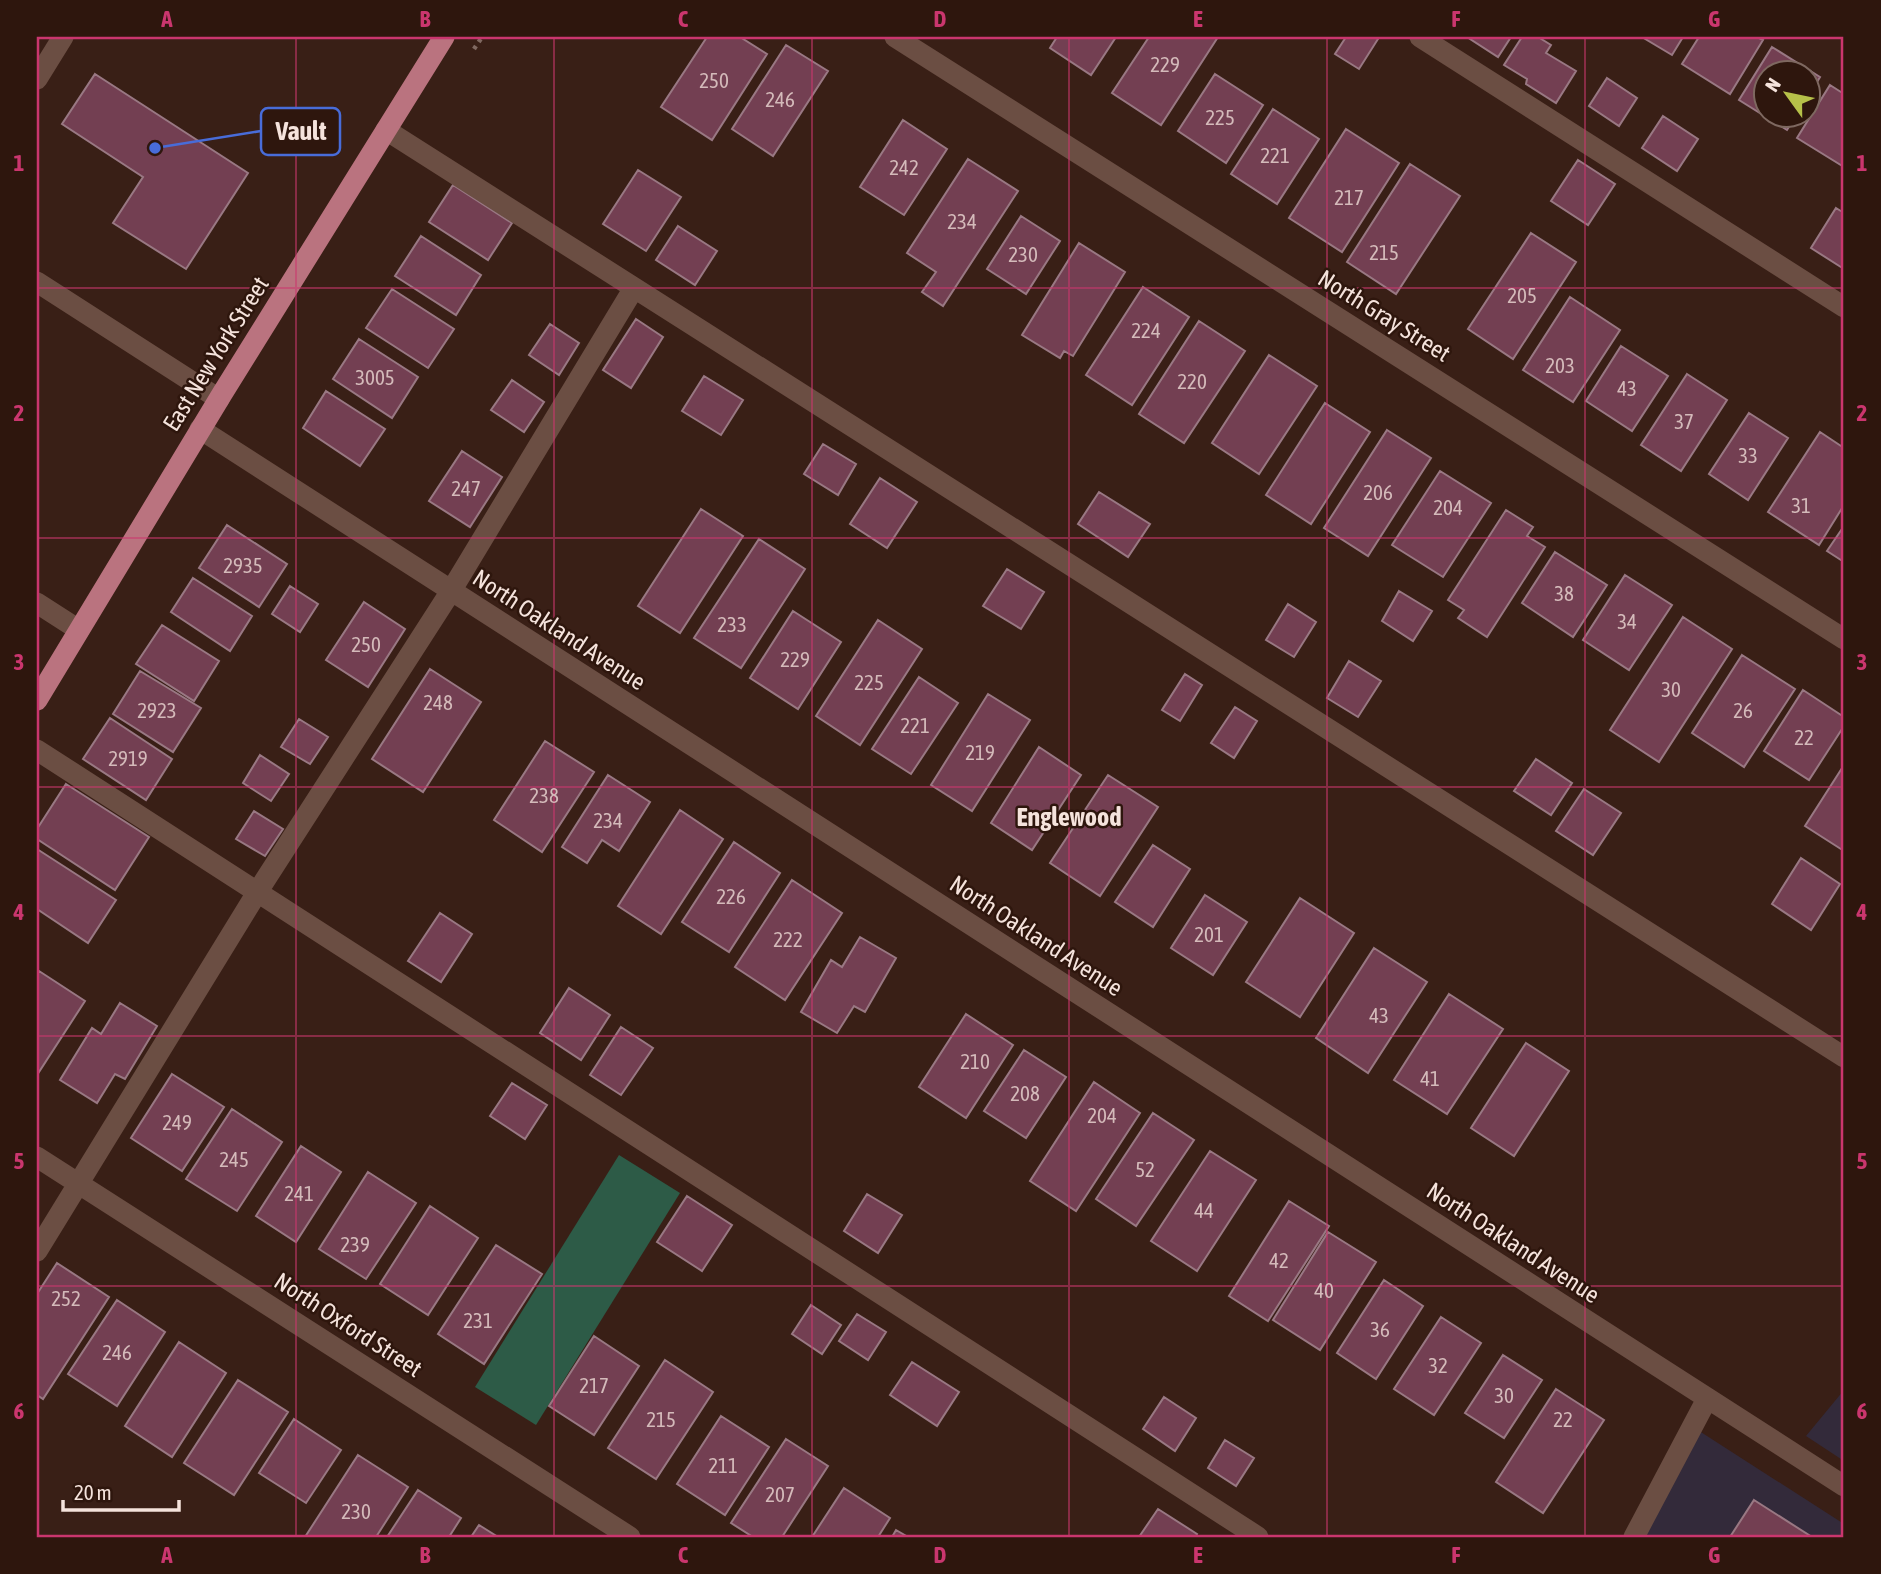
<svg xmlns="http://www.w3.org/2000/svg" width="1881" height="1574" viewBox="0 0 1881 1574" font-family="'Asap Condensed',sans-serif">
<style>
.commercial{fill:#332a3a}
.green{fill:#2d5b47}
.building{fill:#733f52;stroke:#997883;stroke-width:2}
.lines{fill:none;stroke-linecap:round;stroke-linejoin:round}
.path{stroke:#806961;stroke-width:4.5;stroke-dasharray:3.5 5;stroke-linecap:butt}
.minor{stroke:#6b4e43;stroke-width:21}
.major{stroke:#ba737f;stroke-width:21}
.grid{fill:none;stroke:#ca366e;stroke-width:2;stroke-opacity:0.55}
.labels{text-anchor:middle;stroke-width:5;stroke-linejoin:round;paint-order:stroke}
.number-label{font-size:21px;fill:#d4baba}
.street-label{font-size:24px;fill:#f5e3dc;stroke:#2e160d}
.neighbourhood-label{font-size:26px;font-weight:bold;fill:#f5e3dc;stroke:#2e160d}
.leader{fill:none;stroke:#486cd9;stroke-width:2.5}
.callout-dot{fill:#486cd9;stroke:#2e160d;stroke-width:2.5}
.callout{fill:#2e160d;stroke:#486cd9;stroke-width:2.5}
.callout-label{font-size:26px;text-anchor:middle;font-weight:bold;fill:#f5e3dc}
.neatline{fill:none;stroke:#ca366e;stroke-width:2.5}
.grid-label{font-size:23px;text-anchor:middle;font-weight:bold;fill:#ca366e}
</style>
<rect width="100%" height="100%" fill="#391f16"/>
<!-- commercial -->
<path class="commercial" d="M1844,1390V1461L1806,1436Z
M1693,1427L1844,1524V1537H1634Z"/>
<!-- green -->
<path class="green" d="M619,1155L680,1193L536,1425L475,1387Z"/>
<!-- building -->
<path class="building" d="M707,37H740L767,54L712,140L661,107Z
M1057,37H1116L1091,75L1050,48Z
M1149,37H1218L1161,125L1112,93Z
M1346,37H1374L1378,39L1359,69L1335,54Z
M1467,37H1511L1498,57Z
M1522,37H1538L1551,45L1546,53L1576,71L1556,103L1526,84L1527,79L1504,65Z
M1642,37H1683L1672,55Z
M1699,37H1757L1763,40L1730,94L1682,64Z
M786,45L828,71L773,156L732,129Z
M1772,47L1820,77L1808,97V74H1766V116H1796L1787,130L1739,100Z
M95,74L248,173L186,269L113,223L143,177L62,124Z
M1215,74L1263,105L1226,163L1178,131Z
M1607,78L1637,98L1619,126L1589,106Z
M1830,85L1844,94V167L1797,138Z
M1273,109L1319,139L1277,204L1231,174Z
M1663,116L1698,139L1677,171L1642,148Z
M903,120L947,149L904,215L860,187Z
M1346,129L1399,163L1342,252L1289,218Z
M968,159L1018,191L943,306L922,292L936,272L907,253Z
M1578,160L1615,184L1588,225L1551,201Z
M1410,164L1460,196L1396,294L1347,262Z
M638,170L681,197L646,251L603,224Z
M453,185L512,223L488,260L429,222Z
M1836,208L1844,213V269L1811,248Z
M1021,216L1060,241L1026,294L987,269Z
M678,226L717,251L695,285L656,260Z
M1531,233L1576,262L1513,359L1468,329Z
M421,236L481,275L456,315L395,276Z
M1079,243L1125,272L1073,356L1064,351L1060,358L1022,335Z
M1143,287L1189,317L1132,405L1086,375Z
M392,289L454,329L428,368L366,328Z
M1570,297L1620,330L1573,402L1523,370Z
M636,319L663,337L631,388L603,370Z
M1199,321L1245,351L1184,443L1139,414Z
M550,324L579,343L559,375L529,355Z
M359,339L418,377L392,418L333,379Z
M1621,346L1668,376L1632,431L1586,401Z
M1269,355L1317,386L1259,474L1212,443Z
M1687,374L1727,400L1681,471L1641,445Z
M704,376L743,400L721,435L682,411Z
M512,380L544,402L524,432L491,410Z
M326,391L385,429L360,466L303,428Z
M1325,403L1370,432L1311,524L1266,495Z
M1749,413L1788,438L1748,500L1709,474Z
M1387,430L1431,458L1368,556L1324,528Z
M1820,432L1844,448V505L1819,545L1768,512Z
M823,444L856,464L838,495L804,474Z
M462,451L502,477L470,527L429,501Z
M1440,471L1491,503L1443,577L1392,545Z
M880,478L917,502L887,548L850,524Z
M1099,492L1150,524L1128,557L1078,524Z
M701,509L743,536L680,633L638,606Z
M1506,510L1533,527L1527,536L1545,547L1487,637L1458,618L1464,610L1448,600Z
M227,525L287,564L259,607L199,568Z
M1844,526V562L1827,551Z
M759,539L805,569L741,668L694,638Z
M1555,552L1607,585L1573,637L1522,603Z
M1007,569L1044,592L1021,629L983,606Z
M1625,575L1672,605L1629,670L1583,640Z
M193,578L252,616L230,651L171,612Z
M290,586L318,604L300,632L272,614Z
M1399,591L1432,611L1413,641L1382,621Z
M364,602L405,629L368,687L326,660Z
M1288,604L1316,622L1294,657L1266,640Z
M793,611L841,642L798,709L750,678Z
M1683,617L1732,649L1659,762L1610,730Z
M878,620L922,649L860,745L816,716Z
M162,625L219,661L194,701L136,664Z
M1742,655L1795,689L1744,767L1692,733Z
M1349,661L1381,681L1358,717L1327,698Z
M430,669L481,702L423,792L372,759Z
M140,671L201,708L173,752L113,714Z
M1185,674L1202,685L1180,721L1162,710Z
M919,677L958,703L911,774L872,749Z
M1803,690L1844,717V726L1809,780L1764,751Z
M988,694L1030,720L972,811L931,785Z
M1235,707L1257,721L1234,758L1211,743Z
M110,718L172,759L146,800L83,759Z
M299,719L328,737L310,764L281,747Z
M545,741L594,772L542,852L494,820Z
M1039,747L1081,775L1032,850L991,823Z
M260,755L289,774L271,801L243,783Z
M1536,759L1572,783L1551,815L1514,791Z
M1844,765V851L1805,826Z
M608,775L650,802L619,851L602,840L587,863L562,847Z
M1108,775L1158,807L1100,896L1050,863Z
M66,784L149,837L115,890L37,839V829Z
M1584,789L1621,813L1593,855L1556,831Z
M680,810L723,839L661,934L618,906Z
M254,811L283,829L265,856L236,839Z
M734,842L780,873L729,952L682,922Z
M1153,845L1190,869L1153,927L1115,902Z
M37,849L116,900L88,943L37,909Z
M1801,858L1840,884L1811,930L1772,904Z
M792,880L842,913L785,1000L735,967Z
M1205,895L1247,922L1213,975L1171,948Z
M1300,898L1354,933L1300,1017L1246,982Z
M440,913L472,934L441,982L408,961Z
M860,937L896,958L865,1012L854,1006L837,1033L801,1012L831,960L842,967Z
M1374,948L1427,982L1368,1073L1316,1038Z
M39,971L85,1001L37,1075V974Z
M569,988L610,1015L581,1060L540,1033Z
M1449,994L1503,1029L1447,1114L1394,1080Z
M120,1003L157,1026L125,1079L115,1074L97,1103L60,1080L92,1028L101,1034Z
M966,1014L1013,1045L966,1118L919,1087Z
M621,1027L653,1048L621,1095L590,1075Z
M1526,1043L1569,1071L1514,1156L1471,1128Z
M1024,1050L1066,1077L1026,1138L984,1111Z
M172,1074L224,1107L182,1171L131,1138Z
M1094,1082L1140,1113L1076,1211L1030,1181Z
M512,1083L547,1105L525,1139L490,1116Z
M232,1109L282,1142L237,1211L186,1179Z
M1153,1113L1194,1140L1136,1226L1096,1199Z
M301,1146L341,1172L296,1242L256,1216Z
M1210,1151L1256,1180L1197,1271L1151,1241Z
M368,1172L416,1203L366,1279L319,1249Z
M867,1194L902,1215L878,1253L844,1231Z
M687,1196L732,1225L702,1271L657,1242Z
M1289,1201L1329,1226L1268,1321L1229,1296Z
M430,1206L478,1238L428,1315L380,1284Z
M1328,1232L1376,1262L1320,1350L1273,1320Z
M496,1245L542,1274L484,1364L438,1334Z
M57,1263L109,1297L43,1399L37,1395V1294Z
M1384,1280L1423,1306L1376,1379L1337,1353Z
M117,1300L165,1332L117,1406L68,1374Z
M811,1305L841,1325L822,1354L792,1334Z
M857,1314L886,1332L868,1360L839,1341Z
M1441,1317L1481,1343L1434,1415L1394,1389Z
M594,1336L639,1366L594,1435L549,1406Z
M179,1342L226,1373L172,1457L125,1426Z
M1503,1355L1542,1380L1504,1438L1465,1413Z
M665,1360L713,1392L656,1479L608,1448Z
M912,1362L959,1392L937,1426L890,1395Z
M238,1380L288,1412L234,1495L184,1463Z
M1556,1389L1604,1420L1543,1513L1496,1482Z
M1164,1397L1196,1418L1175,1451L1143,1429Z
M721,1416L769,1447L725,1515L677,1484Z
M294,1419L341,1450L306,1503L259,1473Z
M786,1439L828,1466L782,1537H753L731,1523Z
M1225,1440L1254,1458L1236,1486L1208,1468Z
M358,1455L408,1487L376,1537H305Z
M844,1488L890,1518L878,1537H812Z
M418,1490L461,1518L449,1537H387Z
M1754,1500L1812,1537H1730Z
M1158,1509L1197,1534L1195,1537H1139Z
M479,1525L498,1537H471Z
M896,1530L908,1537H892Z"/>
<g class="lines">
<!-- path -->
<path class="path" d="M474,49L482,37"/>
<!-- minor -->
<path class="minor" d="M895,37L1844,639
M1420,37L1844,307
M37,79L63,37
M386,130L1844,1057
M37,282L219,399
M200,429L1844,1486
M37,603L79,630
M37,750L1258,1537
M37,1157L630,1537
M37,1251L258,891L451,591L634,288
M1634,1537L1707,1399"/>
<!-- major -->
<path class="major" d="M37,700L222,394L444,37"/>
</g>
<!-- grid -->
<path class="grid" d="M296,37V1537M554,37V1537M812,37V1537M1069,37V1537M1327,37V1537M1585,37V1537M37,288H1844M37,538H1844M37,787H1844M37,1036H1844M37,1286H1844"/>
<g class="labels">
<!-- number labels -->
<g class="number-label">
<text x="1165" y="72">229</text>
<text x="714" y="88">250</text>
<text x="780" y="107">246</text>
<text x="1220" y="125">225</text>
<text x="1275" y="163">221</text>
<text x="904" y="175">242</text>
<text x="1349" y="205">217</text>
<text x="962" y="229">234</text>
<text x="1384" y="260">215</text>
<text x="1023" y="262">230</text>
<text x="1522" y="303">205</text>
<text x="1146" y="338">224</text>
<text x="1560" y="373">203</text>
<text x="375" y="385">3005</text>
<text x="1192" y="389">220</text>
<text x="1627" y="396">43</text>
<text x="1684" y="429">37</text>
<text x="1748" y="463">33</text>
<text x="466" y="496">247</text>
<text x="1378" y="500">206</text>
<text x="1801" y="513">31</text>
<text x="1448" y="515">204</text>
<text x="243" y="573">2935</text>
<text x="1564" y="601">38</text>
<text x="1627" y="629">34</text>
<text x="732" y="632">233</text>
<text x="366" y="652">250</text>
<text x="795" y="667">229</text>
<text x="869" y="690">225</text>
<text x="1671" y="697">30</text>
<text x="438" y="710">248</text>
<text x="157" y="718">2923</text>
<text x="1743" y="718">26</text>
<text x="915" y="733">221</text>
<text x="1804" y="745">22</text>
<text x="980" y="760">219</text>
<text x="128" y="766">2919</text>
<text x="544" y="803">238</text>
<text x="608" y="828">234</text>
<text x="731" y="904">226</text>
<text x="1209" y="942">201</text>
<text x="788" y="947">222</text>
<text x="1379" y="1023">43</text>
<text x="975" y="1069">210</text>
<text x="1430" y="1086">41</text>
<text x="1025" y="1101">208</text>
<text x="1102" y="1123">204</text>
<text x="177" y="1130">249</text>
<text x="234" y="1167">245</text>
<text x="1145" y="1177">52</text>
<text x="299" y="1201">241</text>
<text x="1204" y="1218">44</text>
<text x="355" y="1252">239</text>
<text x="1279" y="1268">42</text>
<text x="1324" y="1298">40</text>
<text x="66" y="1306">252</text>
<text x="478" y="1328">231</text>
<text x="1380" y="1337">36</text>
<text x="117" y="1360">246</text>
<text x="1438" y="1373">32</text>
<text x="594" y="1393">217</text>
<text x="1504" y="1403">30</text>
<text x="661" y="1427">215</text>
<text x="1563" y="1427">22</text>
<text x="723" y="1473">211</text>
<text x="780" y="1502">207</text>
<text x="356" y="1519">230</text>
</g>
<!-- street labels -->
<g class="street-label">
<text transform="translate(1384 316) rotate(32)" y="8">North Gray Street</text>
<text transform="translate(216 354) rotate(-58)" y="8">East New York Street</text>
<text transform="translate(559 630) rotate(33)" y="8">North Oakland Avenue</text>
<text transform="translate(1036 936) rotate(33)" y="8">North Oakland Avenue</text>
<text transform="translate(1513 1243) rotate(33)" y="8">North Oakland Avenue</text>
<text transform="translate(348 1325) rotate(33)" y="8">North Oxford Street</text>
</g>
<!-- neighbourhood labels -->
<g class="neighbourhood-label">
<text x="1069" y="826">Englewood</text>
</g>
</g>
<!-- callouts -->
<path class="leader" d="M155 148L261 131"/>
<circle class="callout-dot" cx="155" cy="148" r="7"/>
<rect class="callout" x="261" y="108" width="79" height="47" rx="7"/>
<g class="callout-label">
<text x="301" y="140">Vault</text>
</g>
<!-- border -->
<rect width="1881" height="1574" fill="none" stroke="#2e160d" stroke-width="77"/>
<!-- north arrow -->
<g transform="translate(1787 94) rotate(303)"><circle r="33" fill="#2e160d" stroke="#7e6860" stroke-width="2"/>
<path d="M0-5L12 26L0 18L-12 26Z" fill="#b6c149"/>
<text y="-10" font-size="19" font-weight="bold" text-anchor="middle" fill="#f5e3dc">N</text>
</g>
<!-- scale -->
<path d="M63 1500v10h116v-10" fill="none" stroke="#f5e3dc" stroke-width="3.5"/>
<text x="74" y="1500" font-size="21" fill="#f5e3dc" stroke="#2e160d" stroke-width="5" paint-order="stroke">20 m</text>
<rect x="38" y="38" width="1804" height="1498" class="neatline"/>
<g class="grid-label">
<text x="167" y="27">A</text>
<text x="425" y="27">B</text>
<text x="683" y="27">C</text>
<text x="940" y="27">D</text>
<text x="1198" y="27">E</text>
<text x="1456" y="27">F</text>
<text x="1714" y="27">G</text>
<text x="19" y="171">1</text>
<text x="1862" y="171">1</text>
<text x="19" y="421">2</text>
<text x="1862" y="421">2</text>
<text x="19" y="670">3</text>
<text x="1862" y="670">3</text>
<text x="19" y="920">4</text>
<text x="1862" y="920">4</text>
<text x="19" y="1169">5</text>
<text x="1862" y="1169">5</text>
<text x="19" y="1419">6</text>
<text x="1862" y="1419">6</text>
<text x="167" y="1563">A</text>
<text x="425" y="1563">B</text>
<text x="683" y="1563">C</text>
<text x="940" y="1563">D</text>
<text x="1198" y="1563">E</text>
<text x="1456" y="1563">F</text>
<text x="1714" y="1563">G</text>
</g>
</svg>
